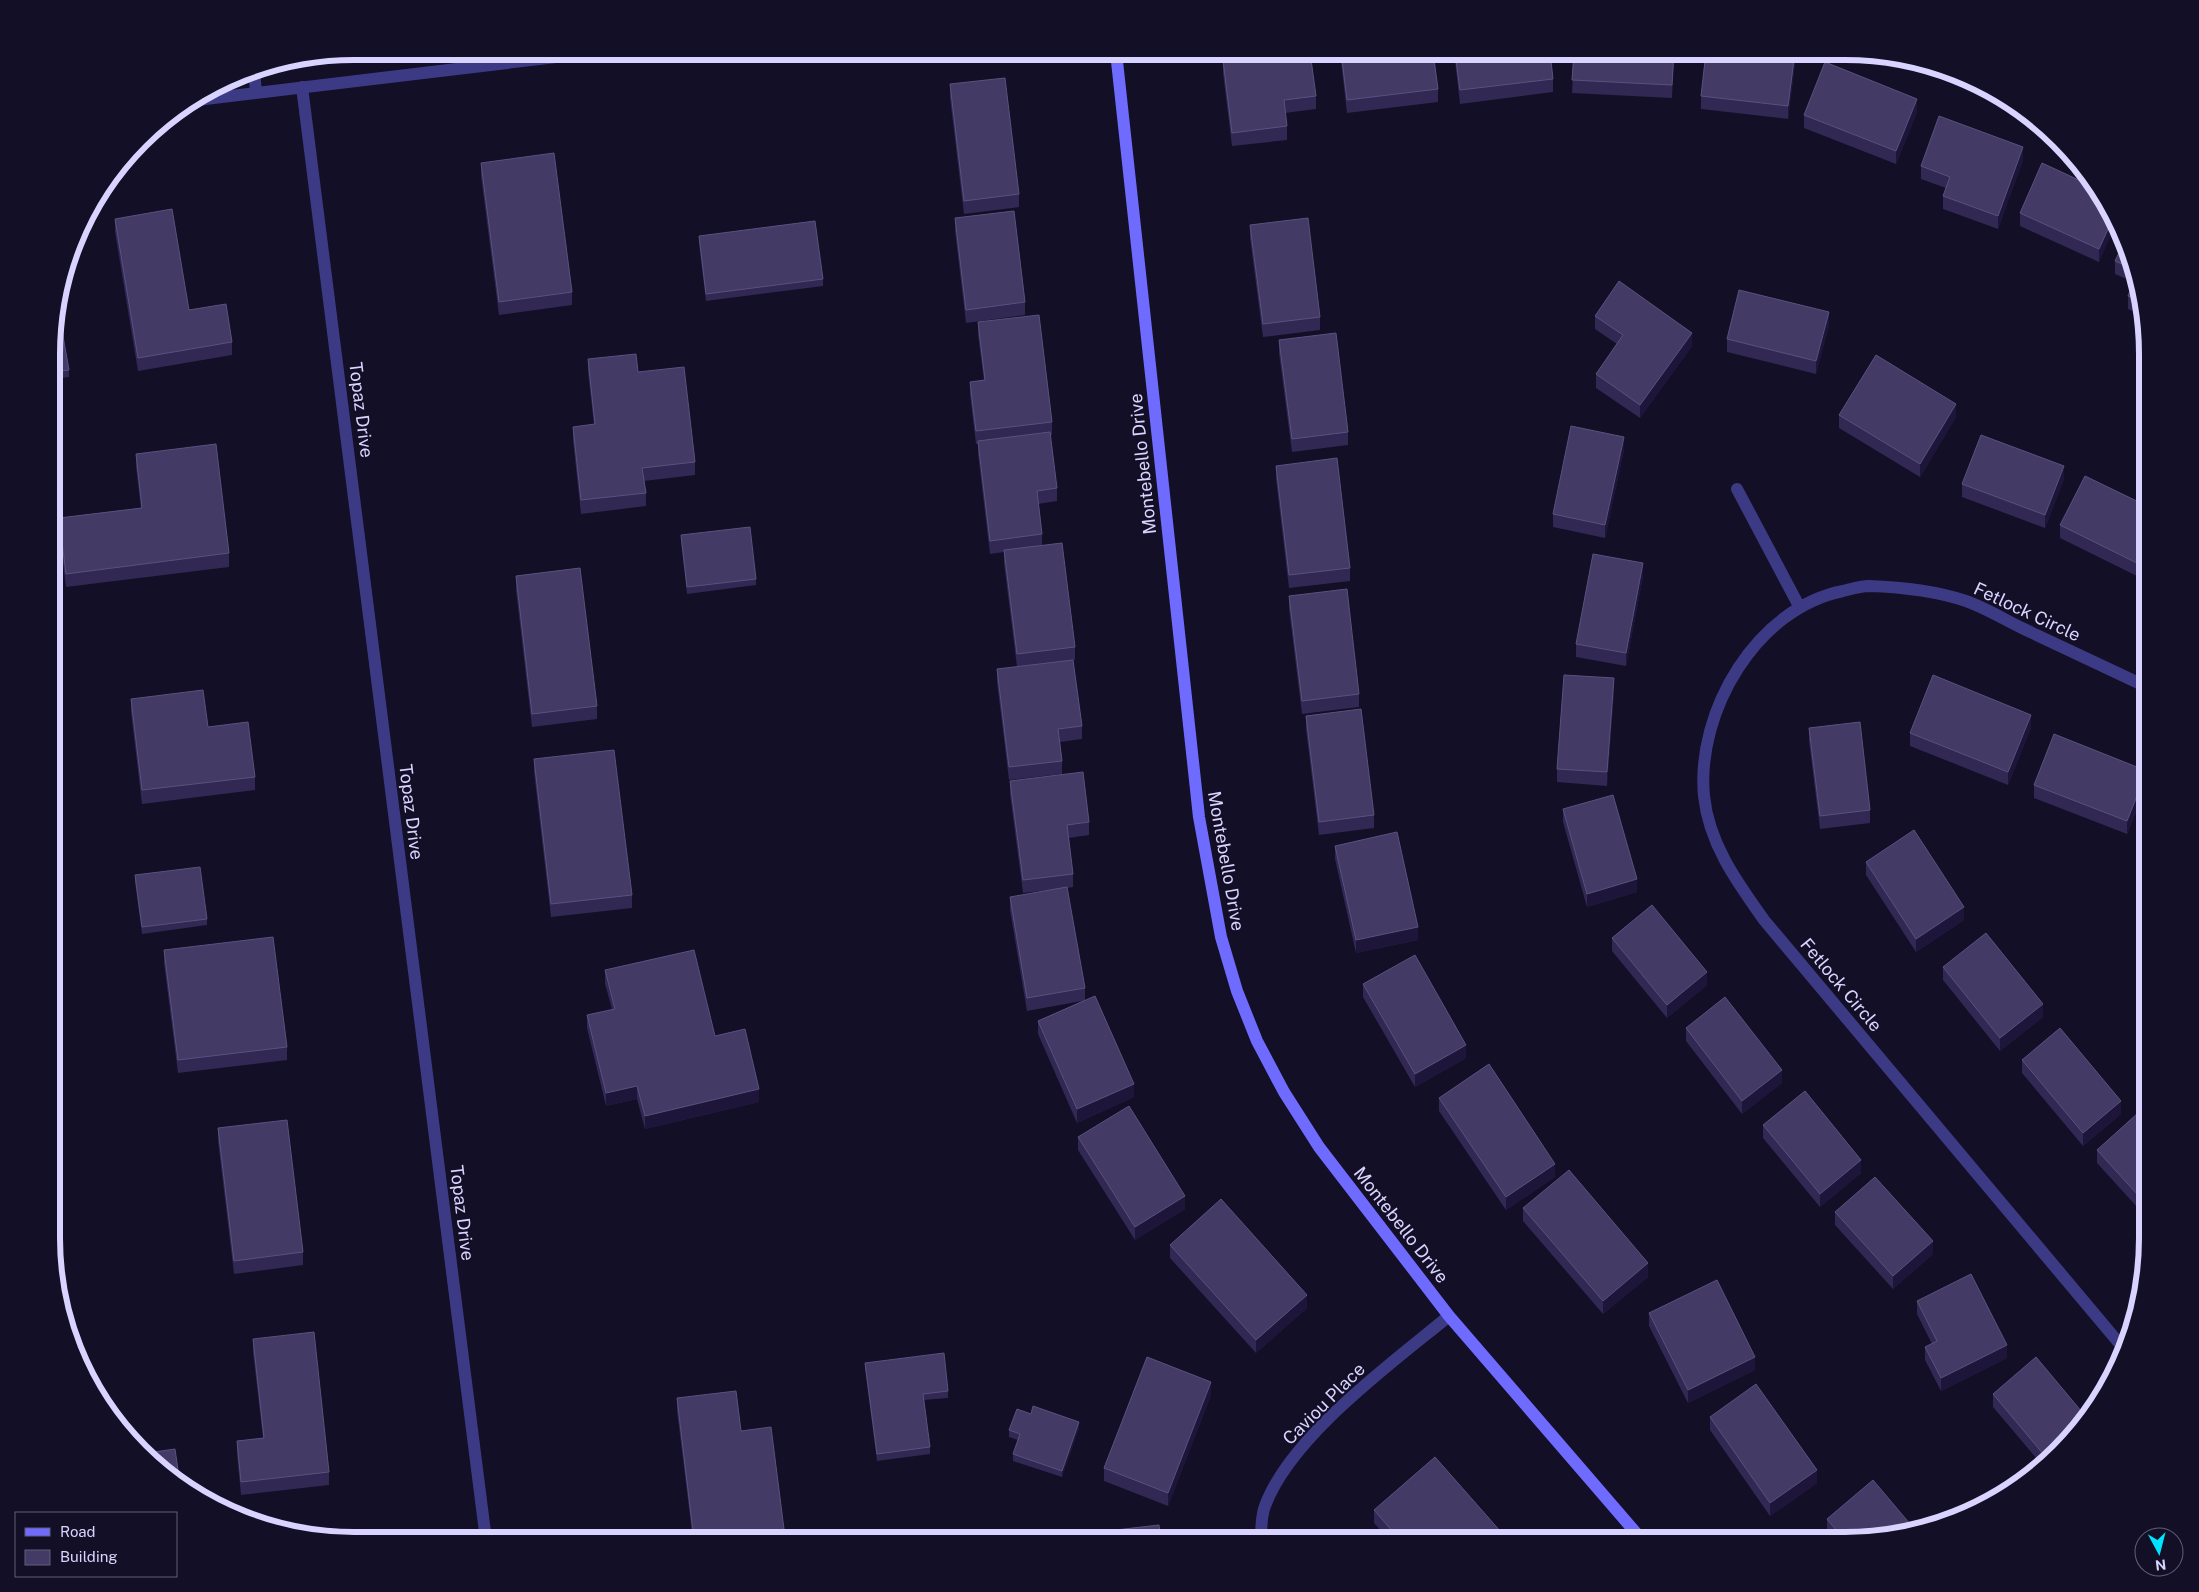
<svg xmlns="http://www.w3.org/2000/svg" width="2199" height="1592" viewBox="0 0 2199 1592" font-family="'Public Sans',sans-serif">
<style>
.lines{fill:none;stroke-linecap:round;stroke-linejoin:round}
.lane{stroke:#3d3a85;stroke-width:12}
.street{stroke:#3d3a85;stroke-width:12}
.secondary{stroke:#6f6bff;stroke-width:12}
.wall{fill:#312854}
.shaded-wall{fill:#1d163a}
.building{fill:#433a66;stroke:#5a527e}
.labels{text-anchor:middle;stroke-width:4;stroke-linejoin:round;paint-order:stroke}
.street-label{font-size:18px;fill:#d9d4ff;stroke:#130f26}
.rim{fill:none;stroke:#d9d4ff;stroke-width:6}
</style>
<rect width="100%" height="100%" fill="#130f26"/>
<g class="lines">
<!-- lane -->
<path class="lane" d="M254,71L256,92"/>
<!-- street -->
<path class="street" d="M302,87L486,1540
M197,100L607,51
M1737,489L1799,606
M2124,1349L1764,920C1737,882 1709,844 1704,796C1696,711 1757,608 1843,591C1851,589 1860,586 1869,586C1901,587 1936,591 1966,601C1986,608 2005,620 2024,629C2065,648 2106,668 2147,687
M1261,1541C1261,1530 1261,1516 1265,1506C1291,1436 1392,1363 1449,1316"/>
<!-- secondary -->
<path class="secondary" d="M1116,52L1199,817L1221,937L1237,991L1257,1041L1284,1092L1319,1147L1449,1316L1643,1541"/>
</g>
<!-- wall -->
<path class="wall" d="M1341,52H1433L1438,89V102L1347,113L1341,61Z
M1454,52H1550L1553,79V92L1460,104Z
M1574,52H1674L1672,98L1572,93Z
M1223,60L1316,96V109L1285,113L1287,126V140L1232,146L1223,73Z
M1795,64L1788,119L1701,109V96Z
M950,84L1019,194V207L964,214L950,98Z
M1917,112L1896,164L1804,128V115Z
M2023,160L1998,229L1943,209V196L1946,188L1921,179V166Z
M481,163L572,292V305L499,315L481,176Z
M2020,213L2116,220L2099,262L2020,226Z
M955,218L1025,302V315L966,323L955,231Z
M115,219L189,310L232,342V355L138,371L115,232Z
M1250,225L1320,317V330L1263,337L1250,238Z
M699,236L823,279V286L706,301L699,243Z
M2123,244L2133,282L2115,274V261Z
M2133,283L2142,315L2128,309V296Z
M1595,316L1692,346L1640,418L1596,388V374L1617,344L1595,329Z
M54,320L69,370V377L54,379Z
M978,322L1052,422V435H1050L1057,488V501L1038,504L1042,534V545L1075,647V660H1073L1082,726V739L1060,742L1062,761V774L1009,780L997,682V669L1017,667L1004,563V552L990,554L978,454V444H976L970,395V382L984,380L978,335Z
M1829,325L1816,374L1727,352V339Z
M1279,340L1348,432V445L1292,452L1279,353Z
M588,359L638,372L695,462V475L644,481L646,493V506L581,514L573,440V427L594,425L588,372Z
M1839,415L1956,417L1920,477L1839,428Z
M1624,450L1605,538L1553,527V514Z
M136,454L229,553V567L66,587L59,531V518L141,508L136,467Z
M1276,466L1350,568V581L1289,588L1276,479Z
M2064,479L2045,528L1962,497V484Z
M2147,506V581L2060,538V525Z
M681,535L756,579V585L687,594L681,541Z
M516,576L597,706V719L532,727L516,590Z
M1643,576L1626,666L1576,657V644Z
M1289,596L1359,694V707L1302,714L1289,609Z
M1614,691L1607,786L1557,782V769Z
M131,699L208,727L255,777V790L142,804L131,712Z
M1306,716L1374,815V828L1319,835L1306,729Z
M1809,728L1870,810V823L1820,829L1809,741Z
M2031,728L2008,785L1910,746V733Z
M534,759L632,895V908L551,917L534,772Z
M1010,781L1089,822V835L1069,838L1073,874V887L1067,888L1085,988V1000L1134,1097L1077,1123L1038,1034V1021L1082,1001L1027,1011L1010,910V897L1059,889L1023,893L1010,794Z
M2147,784L2127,834L2034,798V785Z
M1563,809L1637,892L1587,907L1563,822Z
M2147,839V863L2143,861V848Z
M1335,846L1418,940L1356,953L1335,859Z
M1866,862L1964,920L1916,952L1866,875Z
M135,875L207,919V925L142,934L135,882Z
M1612,938L1707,985L1667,1018L1612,951Z
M164,950L287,1047V1060L178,1073L164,963Z
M1943,967L2043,1017L2000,1051L1943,980Z
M605,970L715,1036L759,1102L645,1129L637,1099L606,1106L587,1028V1015L612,1009L605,984Z
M1363,984L1466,1058L1415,1087L1363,997Z
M1686,1028L1782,1083L1742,1114L1686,1041Z
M2022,1060L2121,1114L2083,1146L2022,1073Z
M1439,1098L1555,1177L1506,1210L1439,1111Z
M2147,1123V1218L2097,1163V1150Z
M1763,1125L1861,1173L1820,1207L1763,1138Z
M218,1128L303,1252V1265L234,1274L218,1141Z
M1078,1137L1185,1209L1135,1240L1078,1150Z
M1523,1208L1648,1277L1603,1314L1523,1221Z
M1835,1212L1933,1254L1893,1289L1835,1225Z
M1170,1245L1307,1308L1256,1353L1170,1258Z
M1917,1301L2007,1358L1941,1391L1925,1360V1347L1932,1344L1917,1314Z
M1649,1313L1755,1370L1688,1403L1649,1326Z
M253,1339L329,1472V1485L241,1495L237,1454V1441L263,1438L253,1352Z
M865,1363L948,1391V1398L924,1400L930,1447V1454L877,1461L865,1369Z
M1993,1394L2085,1422L2042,1465L1993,1407Z
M1211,1395L1168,1506L1104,1481V1468Z
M677,1398L741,1431L784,1529V1540H693L677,1411Z
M1031,1414L1079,1428L1062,1477L1013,1461V1454L1018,1440L1009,1437V1430Z
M1710,1417L1817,1483L1770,1516L1710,1430Z
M1374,1510L1509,1541H1390L1374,1523Z
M1827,1519L1845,1541H1834L1827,1532Z"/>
<!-- shaded-wall -->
<path class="shaded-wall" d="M1795,52V64L1788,119V106Z
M1917,99V112L1896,164V151Z
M2023,147V160L1998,229V216Z
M2114,216L2117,223L2099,262V249Z
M1829,312V325L1816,374V361Z
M1692,333V346L1640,418V405Z
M1956,404V417L1920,477V464Z
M1624,437V450L1605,538V525Z
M2064,466V479L2045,528V515Z
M1643,563V576L1626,666V653Z
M1614,678V691L1607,786V772Z
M2031,715V728L2008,785V772Z
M2147,771V784L2127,834V821Z
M1637,879V892L1587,907V894Z
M1964,907V920L1916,952V939Z
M1418,927V940L1356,953V940Z
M1707,972V985L1667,1018V1005Z
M2043,1004V1017L2000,1051V1038Z
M1466,1045V1058L1415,1087V1074Z
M1782,1070V1083L1742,1114V1101Z
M1134,1084V1097L1077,1123V1109Z
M637,1086V1099L606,1106V1093Z
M759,1089V1102L645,1129V1116Z
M2121,1101V1114L2083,1146V1133Z
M1861,1160V1173L1820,1207V1194Z
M1555,1164V1177L1506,1210V1197Z
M1185,1196V1209L1135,1240V1227Z
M1933,1241V1254L1893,1289V1276Z
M1648,1263V1277L1603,1314V1301Z
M1307,1295V1308L1256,1353V1340Z
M2007,1345V1358L1941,1391V1378Z
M1755,1357V1370L1688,1403V1390Z
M1211,1382V1395L1168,1506V1493Z
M2087,1419L2085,1422L2044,1463V1455Z
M1079,1422V1428L1062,1477V1471Z
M1817,1470V1483L1770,1516V1503Z"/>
<!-- building -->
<path class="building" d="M1291,52H1310L1316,96L1284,100L1287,126L1232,133L1223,60Z
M1341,52H1433L1438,89L1347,100Z
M1455,52H1550L1553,79L1460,90Z
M1574,52H1674L1672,85L1572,80Z
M1706,52H1795L1788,106L1701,96Z
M1825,62L1917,99L1896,151L1804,115Z
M1005,78L1019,194L964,201L950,84Z
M1939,116L2023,147L1998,216L1943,196L1950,177L1921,166Z
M554,153L572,292L499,302L481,163Z
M2042,163L2096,188L2114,216L2099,249L2020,213Z
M172,209L189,310L226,304L232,342L138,358L115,219Z
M1014,211L1025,302L966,310L955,218Z
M1308,218L1320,317L1263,324L1250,225Z
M815,221L823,279L706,294L699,236Z
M2123,244L2129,267L2115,261Z
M1619,281L1692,333L1640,405L1596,374L1623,335L1595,316Z
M2133,283L2138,300L2128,296Z
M1739,290L1829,312L1816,361L1727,339Z
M1039,315L1052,422L976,431L970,382L985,380L978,322Z
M60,319L69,370L54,372V320Z
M1336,333L1348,432L1292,439L1279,340Z
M636,354L638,372L684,367L695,462L642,468L646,493L581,500L573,427L595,424L588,359Z
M1876,355L1956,404L1920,464L1839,415Z
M1571,426L1624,437L1605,525L1553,514Z
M1050,432L1057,488L1037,491L1042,534L990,541L978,441Z
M1981,435L2064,466L2045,515L1962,484Z
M216,444L229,553L66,574L59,518L142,508L136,454Z
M1337,458L1350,568L1289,575L1276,466Z
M2085,476L2147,506V568L2060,525Z
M750,527L756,579L687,587L681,535Z
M1062,543L1075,647L1017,654L1004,550Z
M1593,554L1643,563L1626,653L1576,644Z
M580,568L597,706L532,714L516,576Z
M1347,589L1359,694L1302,701L1289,596Z
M1073,660L1082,726L1058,729L1062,761L1009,767L997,669Z
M1564,675L1614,678L1607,772L1557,769Z
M1933,675L2031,715L2008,772L1910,733Z
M203,690L208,727L248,722L255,777L142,790L131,699Z
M1361,709L1374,815L1319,822L1306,716Z
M1860,722L1870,810L1820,816L1809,728Z
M2054,734L2147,771L2127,821L2034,785Z
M614,750L632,895L551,904L534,759Z
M1083,772L1089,822L1067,825L1073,874L1023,880L1010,781Z
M1613,795L1637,879L1587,894L1563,809Z
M1914,830L1964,907L1916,939L1866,862Z
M1397,832L1418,927L1356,940L1335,846Z
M2147,839V850L2143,848Z
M200,867L207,919L142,927L135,875Z
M1067,887L1085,988L1027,998L1010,897Z
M1652,905L1707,972L1667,1005L1612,938Z
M1986,933L2043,1004L2000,1038L1943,967Z
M273,937L287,1047L178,1060L164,950Z
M694,950L715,1036L745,1029L759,1089L645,1116L637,1086L606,1093L587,1015L615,1009L605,970Z
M1415,955L1466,1045L1415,1074L1363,984Z
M1095,996L1134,1084L1077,1109L1038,1021Z
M1725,997L1782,1070L1742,1101L1686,1028Z
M2060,1028L2121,1101L2083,1133L2022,1060Z
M1489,1064L1555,1164L1506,1197L1439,1098Z
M1805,1091L1861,1160L1820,1194L1763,1125Z
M1129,1106L1185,1196L1135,1227L1078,1137Z
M2138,1113L2147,1123V1205L2097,1150Z
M287,1120L303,1252L234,1261L218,1128Z
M1569,1170L1648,1263L1603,1301L1523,1208Z
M1875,1177L1933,1241L1893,1276L1835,1212Z
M1221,1199L1307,1295L1256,1340L1170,1245Z
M1971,1274L2007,1345L1941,1378L1925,1347L1937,1341L1917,1301Z
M1717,1280L1755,1357L1688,1390L1649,1313Z
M314,1332L329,1472L241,1482L237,1441L264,1438L253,1339Z
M944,1353L948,1391L923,1394L930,1447L877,1454L865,1363Z
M1147,1357L1211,1382L1168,1493L1104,1468Z
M2036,1357L2087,1418L2044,1455L1993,1394Z
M1756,1384L1817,1470L1770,1503L1710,1417Z
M736,1391L741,1431L771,1427L784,1529L694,1540L677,1398Z
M1033,1406L1079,1422L1062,1471L1013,1454L1020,1434L1009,1430L1017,1409L1031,1414Z
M175,1449L180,1484L170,1478L147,1453Z
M1435,1457L1509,1541H1401L1374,1510Z
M1873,1480L1916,1531L1904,1535L1845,1541L1827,1519Z
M1159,1525L1161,1540H1099L1098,1532Z"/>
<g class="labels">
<!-- street labels -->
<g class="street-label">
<text transform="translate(361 410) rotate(83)" y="6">Topaz Drive</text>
<text transform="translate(1143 464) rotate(-96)" y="6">Montebello Drive</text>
<text transform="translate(2027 612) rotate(25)" y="6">Fetlock Circle</text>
<text transform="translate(411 812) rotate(83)" y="6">Topaz Drive</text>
<text transform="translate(1226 861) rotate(80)" y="6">Montebello Drive</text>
<text transform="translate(1841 985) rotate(50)" y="6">Fetlock Circle</text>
<text transform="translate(462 1213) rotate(83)" y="6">Topaz Drive</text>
<text transform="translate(1401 1225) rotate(52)" y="6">Montebello Drive</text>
<text transform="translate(1324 1404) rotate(-45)" y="6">Caviou Place</text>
</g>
</g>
<!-- crop -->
<path d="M0 0H2199V1592H0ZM354 60H1845A294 294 0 0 1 2139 354V1238A294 294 0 0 1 1845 1532H354A294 294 0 0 1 60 1238V354A294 294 0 0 1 354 60Z" fill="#130f26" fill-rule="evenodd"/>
<path class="rim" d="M354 60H1845A294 294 0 0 1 2139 354V1238A294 294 0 0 1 1845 1532H354A294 294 0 0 1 60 1238V354A294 294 0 0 1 354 60Z"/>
<!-- legend -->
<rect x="15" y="1512" width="162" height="65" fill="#130f26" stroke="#625e7d"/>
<rect x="25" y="1528" width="25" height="8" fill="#6f6bff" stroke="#625e7d"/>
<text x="60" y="1537" font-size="15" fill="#d9d4ff">Road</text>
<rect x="25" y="1550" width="25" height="15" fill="#433a66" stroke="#625e7d"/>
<text x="60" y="1562" font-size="15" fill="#d9d4ff">Building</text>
<!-- north arrow -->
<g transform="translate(2159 1552) rotate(173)"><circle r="24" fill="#130f26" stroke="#625e7d"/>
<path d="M0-4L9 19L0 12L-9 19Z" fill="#00e5ff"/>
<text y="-8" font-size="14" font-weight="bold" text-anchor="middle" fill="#d9d4ff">N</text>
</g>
</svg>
